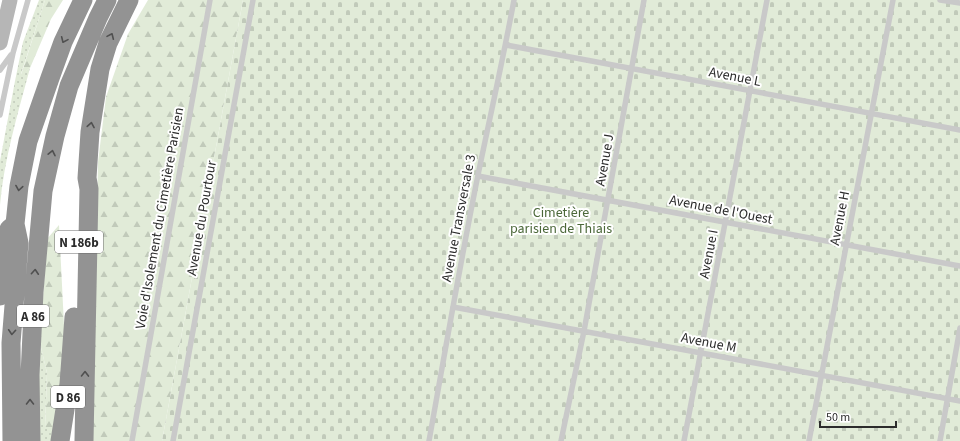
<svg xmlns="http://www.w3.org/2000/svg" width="960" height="441" viewBox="0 0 960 441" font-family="'Source Sans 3',sans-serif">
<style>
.grass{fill:url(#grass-dots)}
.forest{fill:url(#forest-firs)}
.cemetery{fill:url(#cemetery-stones)}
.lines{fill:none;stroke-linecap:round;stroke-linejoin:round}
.lane{stroke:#c9c9c9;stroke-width:5.5}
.secondary{stroke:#b6b6b6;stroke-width:15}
.highway{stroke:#939393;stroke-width:19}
.oneway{stroke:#505050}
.labels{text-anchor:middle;stroke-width:4;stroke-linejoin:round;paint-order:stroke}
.shield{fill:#fff;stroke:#6b6b6b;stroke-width:1}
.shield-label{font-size:13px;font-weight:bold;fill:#2c2c2c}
.street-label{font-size:14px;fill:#2c2c2c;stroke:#fff}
.park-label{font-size:14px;fill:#4b6839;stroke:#fff}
</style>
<defs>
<pattern id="grass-dots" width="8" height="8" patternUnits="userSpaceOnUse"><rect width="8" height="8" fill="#e1ebd8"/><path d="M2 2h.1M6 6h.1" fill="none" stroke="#c1caba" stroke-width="1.8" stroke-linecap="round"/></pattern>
<pattern id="forest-firs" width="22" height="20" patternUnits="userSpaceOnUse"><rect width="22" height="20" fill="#e1ebd8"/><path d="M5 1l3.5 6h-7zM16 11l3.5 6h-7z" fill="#c1caba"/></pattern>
<pattern id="cemetery-stones" width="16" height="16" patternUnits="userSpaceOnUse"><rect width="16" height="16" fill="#e1ebd8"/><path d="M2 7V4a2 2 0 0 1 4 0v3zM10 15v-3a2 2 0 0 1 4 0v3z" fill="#c1caba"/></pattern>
</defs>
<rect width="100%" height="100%" fill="#fff"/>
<!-- grass -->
<path class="grass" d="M39,0H45L21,74L30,68C18,113 4,159 0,205V161L15,81L23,42Z
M40,343L47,373L45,428H55L51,441H40L38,413Z"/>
<!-- forest -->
<path class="forest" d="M45,0H63L51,19L30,68L21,75Z
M148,0H243L162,441H92L98,162L106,97L128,34Z
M59,225L64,325V377L55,428L45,429L47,373L40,343L47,239Z"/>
<!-- cemetery -->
<path class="cemetery" d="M243,0H960V441H162Z"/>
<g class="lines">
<!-- lane -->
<path class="lane" d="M940,0L960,3
M506,45L960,130
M0,70L11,55
M0,115L13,53L28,0
M478,176L960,266
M453,307L960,401
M132,441L210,0
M173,441L253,0
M429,441C445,352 460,264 478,175C490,117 503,59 514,0
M561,441L584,331L644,0
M684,441L767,0
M809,441L893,0
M940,441L960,328"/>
<!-- secondary -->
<path class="secondary" d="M0,43L10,0"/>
<!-- highway -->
<path class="highway" d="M0,296L7,235L9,229L15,224
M12,441L11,343L19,243L15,224L19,186L28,141L50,78L63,42L83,0
M31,441L30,375L34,292L43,191L55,136L69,86L98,18L107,0
M60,441L69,384L74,317
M84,441L89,189L87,178L90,132L100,69L108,43L129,0"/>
</g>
<!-- one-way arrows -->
<defs><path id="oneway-chevron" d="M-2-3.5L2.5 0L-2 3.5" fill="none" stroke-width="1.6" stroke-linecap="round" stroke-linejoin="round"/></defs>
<g class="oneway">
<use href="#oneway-chevron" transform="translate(111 36) rotate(-66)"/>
<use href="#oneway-chevron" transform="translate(64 40) rotate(114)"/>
<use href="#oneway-chevron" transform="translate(91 125) rotate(-80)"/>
<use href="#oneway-chevron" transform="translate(52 153) rotate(-78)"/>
<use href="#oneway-chevron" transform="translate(19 188) rotate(99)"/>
<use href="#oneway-chevron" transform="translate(35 272) rotate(-86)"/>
<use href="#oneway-chevron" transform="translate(12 332) rotate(94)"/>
<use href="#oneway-chevron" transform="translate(85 374) rotate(-89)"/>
<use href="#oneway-chevron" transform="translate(30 402) rotate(-90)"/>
</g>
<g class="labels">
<!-- shield labels -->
<g class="shield">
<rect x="55" y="231" width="48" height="22" rx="3"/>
<rect x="17" y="305" width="32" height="22" rx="3"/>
<rect x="51" y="386" width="34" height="22" rx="3"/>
</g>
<g class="shield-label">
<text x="79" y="247">N 186b</text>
<text x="33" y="321">A 86</text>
<text x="68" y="402">D 86</text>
</g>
<!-- street labels -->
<g class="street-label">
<text transform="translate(735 76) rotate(11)" y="5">Avenue L</text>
<text transform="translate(604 160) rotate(-80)" y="5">Avenue J</text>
<text transform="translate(721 209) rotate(11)" y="5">Avenue de l'Ouest</text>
<text transform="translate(159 218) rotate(-80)" y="5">Voie d'Isolement du Cimetière Parisien</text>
<text transform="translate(201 218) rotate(-80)" y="5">Avenue du Pourtour</text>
<text transform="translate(458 218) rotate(-79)" y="5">Avenue Transversale 3</text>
<text transform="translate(839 218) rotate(-79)" y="5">Avenue H</text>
<text transform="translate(708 254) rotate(-79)" y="5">Avenue I</text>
<text transform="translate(709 342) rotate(11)" y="5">Avenue M</text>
</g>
<!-- park labels -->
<g class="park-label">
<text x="561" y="217">Cimetière<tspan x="561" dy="16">parisien de Thiais</tspan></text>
</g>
</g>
<!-- scale -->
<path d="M820 421v6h76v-6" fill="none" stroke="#2c2c2c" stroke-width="2"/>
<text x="826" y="421" font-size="12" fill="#2c2c2c" stroke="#ffffff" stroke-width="3" paint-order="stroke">50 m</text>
</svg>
